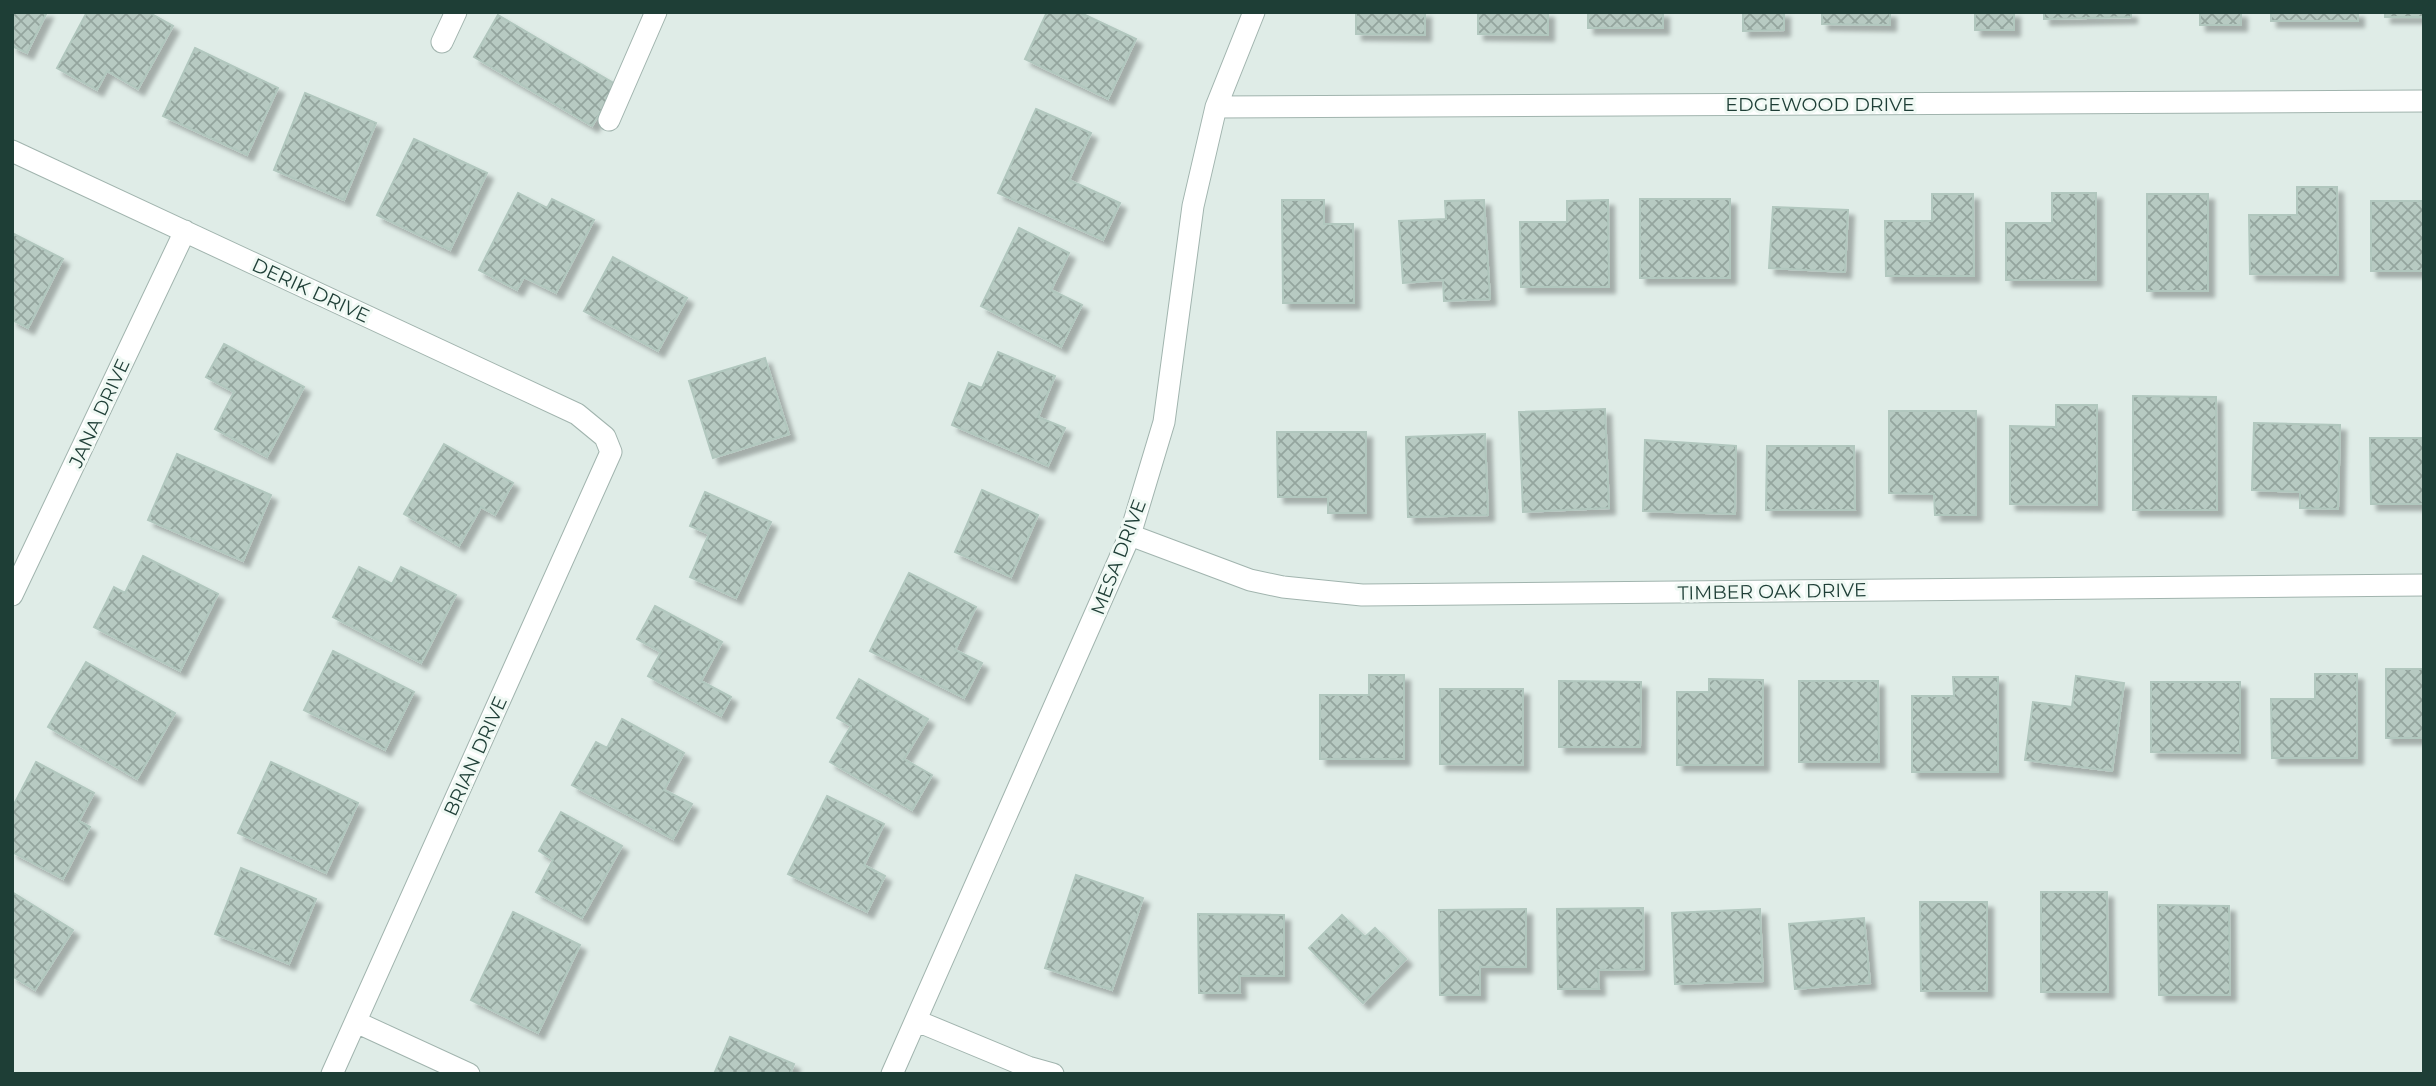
<svg xmlns="http://www.w3.org/2000/svg" width="2436" height="1086" viewBox="0 0 2436 1086" font-family="Montserrat,sans-serif">
<style>
.building{fill:url(#building-cross-hatch);stroke:#b1c7be;stroke-width:2;filter:url(#shadow)}
.lines{fill:none;stroke-linecap:round;stroke-linejoin:round}
.minor-casing{stroke:#a1b4ae;stroke-width:23}
.minor{stroke:#fff;stroke-width:21}
.labels{text-anchor:middle;stroke-width:6;stroke-linejoin:round;paint-order:stroke}
.street-label{font-size:19px;fill:#1e3e36;stroke:#f0f9f4}
</style>
<defs>
<pattern id="building-cross-hatch" width="8" height="8" patternUnits="userSpaceOnUse" patternTransform="scale(1.75)"><rect width="8" height="8" fill="#b7cac2"/><path d="M0 0l8 8M0 8l8-8" fill="none" stroke="#94a59e"/></pattern>
<filter id="shadow"><feDropShadow dx="6" dy="6" stdDeviation="2" flood-color="#0004"/></filter>
</defs>
<rect width="100%" height="100%" fill="#dfece7"/>
<!-- building -->
<path class="building" d="M12,12H47L27,53L12,46Z
M87,12H148L173,26L138,89L107,71L97,90L57,68Z
M1047,12H1079L1136,39L1108,99L1025,59Z
M1356,12H1425V35L1356,34Z
M1478,12H1548V35L1478,34Z
M1588,12H1663V28H1588Z
M1743,12H1784V30L1743,31Z
M1822,12H1890V25L1822,24Z
M1975,12H2014V30H1975Z
M2044,12H2131V17L2044,19Z
M2200,12H2241V25H2200Z
M2271,12H2358V21H2271Z
M2385,12H2424V17H2385Z
M498,15L617,85L592,126L474,57Z
M195,48L278,88L247,155L163,116Z
M305,93L376,123L344,200L274,170Z
M1036,109L1091,133L1069,180L1120,203L1103,240L998,193Z
M414,139L487,173L450,250L377,215Z
M2297,187H2337L2338,275L2250,274L2249,215H2297Z
M518,193L547,208L552,199L594,220L556,293L524,277L517,290L479,270Z
M2052,193H2096V280H2006V223H2052Z
M1932,194H1973L1974,276H1886L1885,221H1932Z
M2147,194H2208V291H2147Z
M1640,199H1730V278H1640Z
M1282,200H1324V224H1353L1354,303H1283Z
M1484,200L1490,299L1444,301L1443,280L1403,283L1399,221L1446,219L1445,201Z
M1608,200L1609,287H1521L1520,222H1567V201Z
M2371,201H2424V271H2371Z
M1773,207L1848,210L1845,272L1769,268Z
M1019,228L1069,253L1051,290L1082,305L1061,347L981,306Z
M12,233L63,259L28,328L12,320Z
M613,257L687,298L658,351L584,311Z
M224,344L304,387L267,457L215,429L234,392L206,377Z
M998,352L1055,376L1038,417L1065,428L1048,466L952,425L969,383L982,388Z
M765,358L789,434L713,458L689,381Z
M2133,396L2216,397L2217,510H2133Z
M2056,405H2097V505L2010,504V426L2056,427Z
M1605,409L1609,508L1523,512L1519,412Z
M1889,411H1976V515H1935L1934,494L1889,493Z
M2254,423L2340,425L2338,509L2300,508V492L2252,490Z
M1277,432H1366V513H1328V497H1278Z
M1485,434L1488,515L1408,517L1406,437Z
M2370,438H2424V504H2371Z
M1645,440L1736,446L1735,514L1643,511Z
M444,444L513,483L495,515L481,507L459,546L404,514Z
M1767,446H1854L1855,510H1766Z
M177,454L271,495L243,561L148,520Z
M982,490L1038,515L1011,577L955,552Z
M705,492L771,522L736,598L690,577L709,534L690,526Z
M143,556L218,594L180,671L94,627L114,587L125,593Z
M359,567L392,584L401,567L456,595L421,663L333,617Z
M909,573L976,607L955,650L982,663L964,698L870,651Z
M655,606L722,642L701,681L731,697L721,716L648,676L661,652L637,639Z
M333,651L414,692L385,750L304,710Z
M86,662L175,713L137,779L48,727Z
M2386,669H2424V738H2386Z
M2315,674H2357V758H2272L2271,699H2315Z
M1369,675H1404V759H1320V695H1369Z
M2076,676L2124,683L2112,771L2025,760L2033,702L2072,707Z
M1953,677H1998V772H1912V696H1954Z
M859,679L928,719L904,759L932,775L912,810L830,762L851,726L837,718Z
M1709,679L1763,680V765H1677V692H1709Z
M1559,681L1641,682L1640,747H1559Z
M1799,681H1878L1879,762H1799Z
M2151,682H2240V753L2151,752Z
M1440,689H1523V765L1440,764Z
M622,719L684,753L664,790L692,804L673,839L572,785L596,742L607,748Z
M36,762L94,793L79,821L90,827L63,879L12,852V808Z
M271,762L358,803L326,873L238,833Z
M827,796L884,824L864,865L885,876L867,912L788,874Z
M561,812L622,846L582,918L536,892L553,860L539,851Z
M241,868L316,899L289,964L215,934Z
M1076,875L1143,898L1112,990L1045,968Z
M12,892L73,930L35,990L12,976Z
M2041,892H2107L2108,992H2041Z
M1920,902H1987V991H1921Z
M2158,905L2229,906L2230,995H2159Z
M1643,908L1644,969L1598,970L1599,989H1558L1557,909Z
M1526,909V967H1480V995H1440L1439,910Z
M1760,909L1763,981L1675,984L1672,913Z
M513,912L580,945L538,1033L471,1000Z
M1198,914L1284,915V976H1239L1240,993H1199Z
M1342,915L1365,937L1375,928L1406,959L1363,1003L1309,948Z
M1864,918L1870,983L1795,989L1789,924Z
M730,1037L794,1064L790,1074H714Z"/>
<g class="lines">
<!-- minor casing -->
<g class="minor-casing">
<path id="minor" d="M442,42L456,12
M1216,107L2424,101
M609,120L656,12
M12,151L577,414L605,437L611,452L332,1074
M1130,535L1250,580L1283,587L1362,595L2424,585
M12,595L185,231
M917,1021L1028,1067L1053,1074
M356,1022L469,1074
M892,1074L1130,535L1164,422L1193,206L1216,107L1254,12"/>
</g>
<!-- minor -->
<use href="#minor" class="minor"/>
</g>
<g class="labels">
<!-- street labels -->
<g class="street-label">
<text x="1820" y="111">EDGEWOOD DRIVE</text>
<text transform="translate(311 290) rotate(25)" y="7">DERIK DRIVE</text>
<text transform="translate(99 413) rotate(-65)" y="7">JANA DRIVE</text>
<text transform="translate(1118 557) rotate(-69)" y="7">MESA DRIVE</text>
<text transform="translate(1772 591) rotate(-1)" y="7">TIMBER OAK DRIVE</text>
<text transform="translate(475 756) rotate(-66)" y="7">BRIAN DRIVE</text>
</g>
</g>
<!-- border -->
<rect width="2436" height="1086" fill="none" stroke="#1e3e36" stroke-width="28"/>
</svg>
